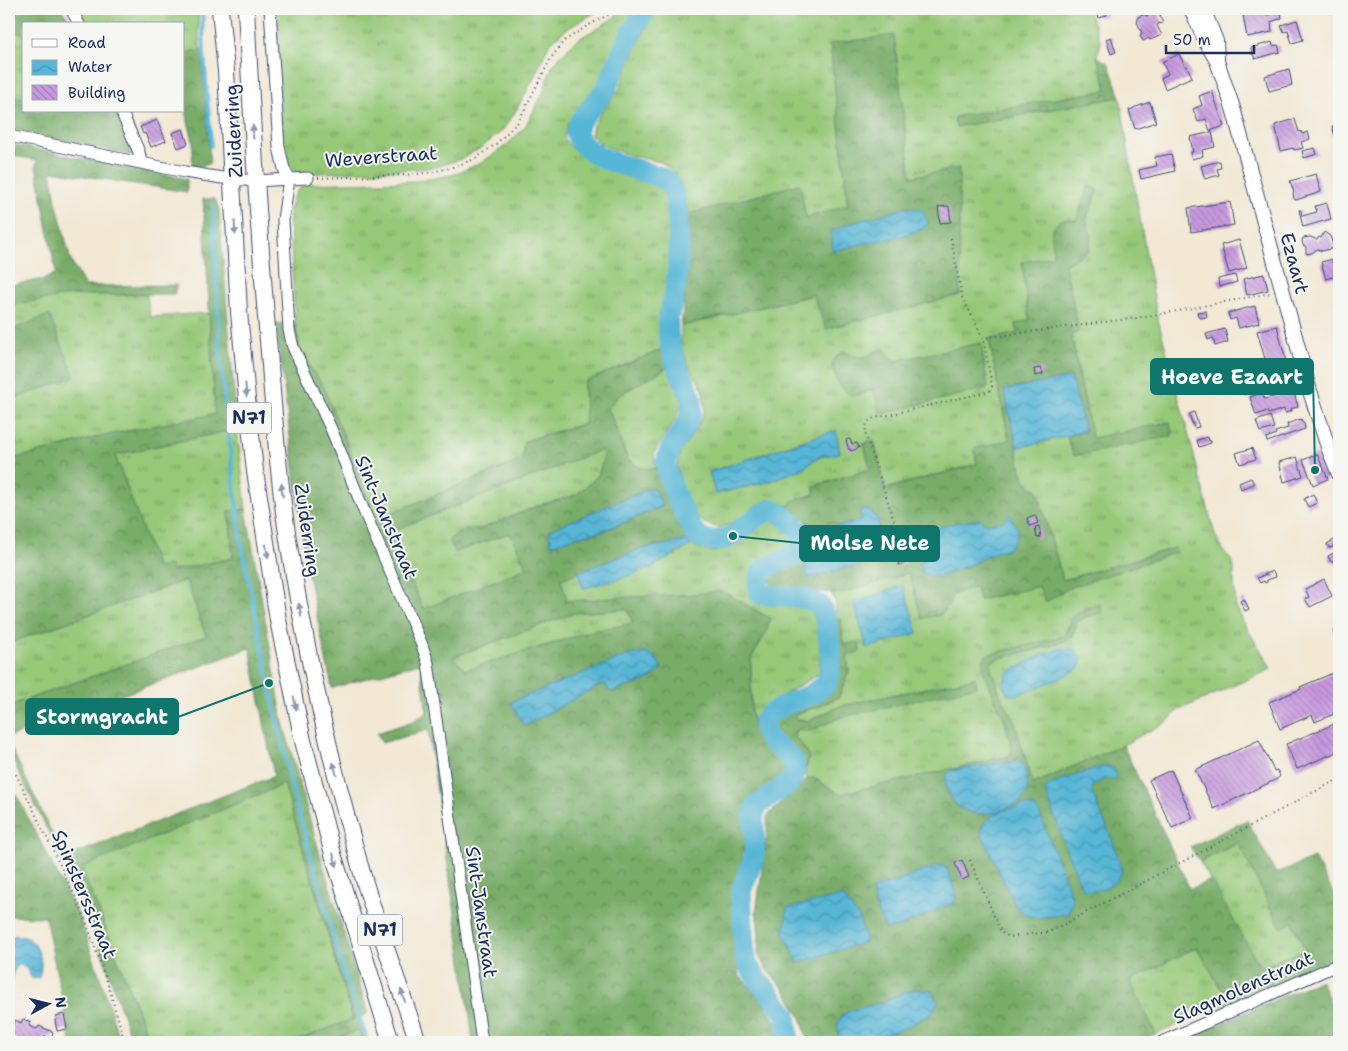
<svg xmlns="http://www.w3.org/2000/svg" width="1348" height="1051" viewBox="0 0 1348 1051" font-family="'Shantell Sans',sans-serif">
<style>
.grass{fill:url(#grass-tufts);stroke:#587c6b;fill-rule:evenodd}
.forest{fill:url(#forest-crowns);stroke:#4a6e63;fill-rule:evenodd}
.water{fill:url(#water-waves);stroke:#39729a}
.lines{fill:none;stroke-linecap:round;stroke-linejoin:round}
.stream{stroke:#57b6d6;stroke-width:4}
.river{stroke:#57b6d6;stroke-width:21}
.building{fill:url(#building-back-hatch)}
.minor-casing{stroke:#3b4b70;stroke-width:13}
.major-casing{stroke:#3b4b70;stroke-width:16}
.highway-casing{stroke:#3b4b70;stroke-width:18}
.path{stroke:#3b4b70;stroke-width:2;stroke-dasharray:1 4;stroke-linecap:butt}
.minor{stroke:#fff;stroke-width:11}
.major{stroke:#fff;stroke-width:14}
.highway{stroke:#fff;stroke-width:16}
.oneway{fill:#8d97ae}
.labels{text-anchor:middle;stroke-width:4;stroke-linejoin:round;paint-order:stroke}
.shield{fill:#f6f6f2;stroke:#5d6b8a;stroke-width:1}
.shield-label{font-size:18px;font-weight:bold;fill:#1b2f5e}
.street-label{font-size:19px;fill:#1b2f5e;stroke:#f6f6f2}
.leader{fill:none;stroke:#0f766e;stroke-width:2}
.callout-dot{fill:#0f766e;stroke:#f6f6f2;stroke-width:2}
.callout{fill:#0f766e;stroke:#0f766e;stroke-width:2}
.callout-label{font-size:20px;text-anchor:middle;font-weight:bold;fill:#fff}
</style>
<defs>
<pattern id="grass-tufts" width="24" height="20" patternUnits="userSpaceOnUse" patternTransform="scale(1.25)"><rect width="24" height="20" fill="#96c878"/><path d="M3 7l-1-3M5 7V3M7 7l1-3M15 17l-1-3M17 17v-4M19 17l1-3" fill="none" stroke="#7aa366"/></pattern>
<pattern id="forest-crowns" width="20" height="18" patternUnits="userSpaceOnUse" patternTransform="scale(1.25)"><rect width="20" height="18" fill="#78ac68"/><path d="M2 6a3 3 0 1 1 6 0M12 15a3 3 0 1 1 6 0" fill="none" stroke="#628c59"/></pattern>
<pattern id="water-waves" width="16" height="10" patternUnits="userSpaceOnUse" patternTransform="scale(1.25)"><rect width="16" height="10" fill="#57b6d6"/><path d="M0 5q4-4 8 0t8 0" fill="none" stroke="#4794b1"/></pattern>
<pattern id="building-back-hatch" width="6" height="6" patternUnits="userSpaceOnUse" patternTransform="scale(1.25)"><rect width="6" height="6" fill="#c899de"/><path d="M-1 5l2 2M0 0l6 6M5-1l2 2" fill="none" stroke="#a27db7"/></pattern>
</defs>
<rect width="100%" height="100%" fill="#f6f6f2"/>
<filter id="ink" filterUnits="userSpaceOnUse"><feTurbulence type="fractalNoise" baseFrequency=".02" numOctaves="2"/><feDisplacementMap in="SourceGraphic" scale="10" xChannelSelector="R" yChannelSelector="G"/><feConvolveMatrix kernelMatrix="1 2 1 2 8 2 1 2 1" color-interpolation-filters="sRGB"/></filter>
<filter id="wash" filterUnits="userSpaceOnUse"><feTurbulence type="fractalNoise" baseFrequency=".0096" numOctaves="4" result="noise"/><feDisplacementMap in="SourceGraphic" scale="20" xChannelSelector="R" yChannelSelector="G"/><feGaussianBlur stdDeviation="1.12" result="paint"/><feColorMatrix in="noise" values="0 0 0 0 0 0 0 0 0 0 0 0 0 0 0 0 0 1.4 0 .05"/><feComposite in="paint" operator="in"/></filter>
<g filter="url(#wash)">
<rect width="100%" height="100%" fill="#f2e8d4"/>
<!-- grass -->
<path class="grass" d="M75,9H198L200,50L184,53V24H84Z
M275,9H601L565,30L549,44L533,80L517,109L502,131L481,148L461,159L436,167L416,169L298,174C287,167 286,162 283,150Z
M658,9H1088L1101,43L1097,56L1108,90L954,117L956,127L1120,97L1133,179L1157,316L1215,535L1223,550L1231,560L1234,569V583L1236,606L1246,627L1269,664L1271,669L1177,711L1168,721L1123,745L1033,784L1013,717L1000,695L996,682L991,670L990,662L996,659L1051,646L1072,638L1077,622L1086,617L1103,613L1099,603L1069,625L1065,634L1058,638L986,655L997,705L1004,717L1007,731L1011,740L1012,748L1011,756L840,794L814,778L807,779L805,771L809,758L807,752L794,736L795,731L798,729L809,731L839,718L975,678L845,705L833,709L809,721L796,719L795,714L819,706L839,697L849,671L847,655L843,644L841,619L836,620V604L831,593H842L909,573L922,618L949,604L953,594L976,586L979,600L1039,586L1046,601L1069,588L1175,548L1063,580L1037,490C1020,481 1020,466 1017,448L1067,436L1074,456L1169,422L1092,439L1071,334L1078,332L1077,322L1064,265L1078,257L1091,235L1086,220L1098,190L1088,186L1076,221L1067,219L1054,256L1022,263L1030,320L1019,333L989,339L1009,440L974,449L977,464L884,489L874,440L864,444L871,469L813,486L815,494L792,501L788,506L769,499L753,508L735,522L719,528L704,523L692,512L683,488L677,467L680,453L698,426L705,409L703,389L690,369L681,345V326L814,295L826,329L959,168L911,178L894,36L830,44L848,206L806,218L799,184L689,214L682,186L674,172L661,162L632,156L612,149L599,143L591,135L593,125L600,114L620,88L630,60L654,13ZM836,430L840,452L819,457L801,469L771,481L716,494L709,472Z
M626,12L631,14L601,79L590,94L577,109L568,123L564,137C575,162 630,175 655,185L660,189L666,198L671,236V258L667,286L662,305L660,325L663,349L584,382L585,423L524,441L522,460L376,519L344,435L301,354L295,323L289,210C293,200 295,188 307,184L417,181L452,175L481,163L507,145L525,127L542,95L552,67L561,55L575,41L606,23L617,15Z
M9,31L24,34V98L9,96Z
M73,295H147L150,317L209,313L215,414L107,435L9,460V400L74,377L49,316L9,331V305Z
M668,367L679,386L683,401L676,419L654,453L656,469L640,468L628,460L608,408L619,395Z
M237,429L246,509L229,511L233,558L171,571L157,568L115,455Z
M601,450L604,457L598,476L576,495L540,505L481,529H465L449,540L455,552L510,533L527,568L424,610L389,532Z
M776,519C780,523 791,530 794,535C802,550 767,555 760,562C753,570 747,585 751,595C753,599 757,601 759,604H794L810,608C821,627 821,653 819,674L765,706L753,724L751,713V658L767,631L770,618L760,613L567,601L561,579L578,572L583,588L667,558L677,554L691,545C696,547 701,549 706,551C734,557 751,524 776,519Z
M186,580L206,636L9,706V643Z
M627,609L633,623L593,631L465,670L453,657L574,613Z
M284,784L353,1020L292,1042H150L100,914L80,868Z
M1238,843L1281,928L1292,922L1305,950L1260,967L1200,862Z
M1197,947L1222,991L1256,973L1266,988L1156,1034L1129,981Z
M359,1030L363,1042H324Z"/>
<!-- forest -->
<path class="forest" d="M9,9H62L72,24H24V34L9,31Z
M894,35L911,177L959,168L960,295L826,329L813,295L681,326L688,266L689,214L800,184L806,218L848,205L830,44ZM906,208L923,229L902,236L877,241L831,233L845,225Z
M202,50L210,163L204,166L192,168L193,141L188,122L184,91V53Z
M1097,56L1109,64L1120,97L956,127L954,117L1107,90Z
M9,96L24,98V111H127L145,158L9,129Z
M9,144L187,179V192L51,171L56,201L71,261L85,286L177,285L174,294L73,295L9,305V285L45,279L56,273L36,166L37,160L9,155Z
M1088,186L1098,190L1086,220L1091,235L1089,250L1065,265L1077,322L1078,332L1071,335L1092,438L1170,422L1172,436L1074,456L1067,436L1085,431L1005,390L1022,475L1029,486L1037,490L1063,580L1175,548L1177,552L1069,588L1046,602L1039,586L979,600L976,586L953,594L949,604L941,615L922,618L909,573L842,593L794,591L773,586L767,580L771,573L800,559L810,550L813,543L811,532L805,519L795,514L788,506L792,501L815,494L813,487L870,469L864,443L874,440L885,489L977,464L974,449L1009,440L989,339L1018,333L1015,324L1029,320L1022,262L1053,256L1052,230L1060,220L1067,219L1076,221ZM1010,515L1009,548L996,552L967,566L938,577L924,574L919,564L925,559V551L937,529L943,526L961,523L986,524L1002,522ZM862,518L882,559L805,563L825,558L820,530L861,521Z
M203,199H215L219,209L237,429L115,455L157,568L169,565L172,571L233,558L229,511L246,509L283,722L311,824L368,1013L361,1017L369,1042H363L359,1030L324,1042H292L353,1019L284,784L81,868L100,914L150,1042H132L87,909L9,753V743L64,858L274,776L250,648L9,737V706L206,636L186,580L9,643V460L107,435L215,414Z
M49,315L75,377L9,400V331Z
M295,323L301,354L323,386L377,519L522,460L524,441L585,424L584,382L663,349L668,367L619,395L608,408L628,460L640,468L656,469L688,540L641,549L561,579L567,601L626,597L685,595L722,591L770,618L767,631L751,658V713L753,724L761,741L776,759L785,763L787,772L776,783L747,805L744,812L745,842L741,865L733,893L734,938L739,975L765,1005L778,1026L777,1042H473L470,1017L428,730L382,743L377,733L413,721L427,713L420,663L332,688L306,565L276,324ZM601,450L604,457L598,476L576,495L540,505L481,529H465L449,540L455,552L510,533L527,568L423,609L389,532ZM663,506L621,524L603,531L551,543L549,530ZM627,609L633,623L593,631L465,670L453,657L574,613ZM647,680L611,692L604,683Z
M981,343L988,388L880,414L874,390L852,396C837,385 836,381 832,363L838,355L844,351C849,353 854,357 860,357C869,358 874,349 884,349L895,361Z
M1099,603L1103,613L1086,617L1077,622L1072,637L1051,646L996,659L991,662V670L996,682L1000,695L1013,717L1033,784L1123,745L1190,889L1211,880L1260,967L1305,950L1293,922L1281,928L1238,843L1200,862L1190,847L1247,820L1276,873L1314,858L1339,903V957L1266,988L1256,973L1222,991L1197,947L1130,981L1156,1034L1137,1042H805L806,1035L801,1018L785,990L766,969L758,953L759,934L756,911L767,835V816L807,779L813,778L840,794L1010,756L1012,748L1011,740L1007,731L1004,717L997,705L984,672L983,661L986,655L1058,638L1065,634L1075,614Z
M841,619L843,644L859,642L860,652L847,655L849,671L839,697L819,706L795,714L796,719L809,721L833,709L845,705L975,678L977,686L839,718L809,731L798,729L795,731L794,736L807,752L809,758L805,771L792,754L777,738L770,722L773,717C794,709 834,699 839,674C842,659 837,636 836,620Z
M9,780L80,919L105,992L120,1042H71L45,917L9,916Z
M1321,980L1339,1025V1042H1177Z"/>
<!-- water -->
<path class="water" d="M906,208C920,208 924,209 928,223L923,229L902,236L877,241L833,251L831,232L845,225Z
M1071,377L1085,431L1017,448L1004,390Z
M836,430L840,453L819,457L801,469L771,481L715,494L709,472Z
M653,487L663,506L603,531L579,536L555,544H551L549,530Z
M863,509L870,511L878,520L882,559L808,578L804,563L825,558L820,530L861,521L862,518L859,512Z
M1010,514L1018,530L1015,540L1009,548L996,552L967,566L938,577L924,574L919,564L925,559C925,553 923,544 925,538C928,525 968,521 980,519L986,524L1002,522Z
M688,540L691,545C677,552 664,561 650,568C628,577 606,583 583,588L578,572L641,549Z
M903,585L918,633L867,648L854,603Z
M1059,649H1075L1082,658L1079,668L1063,677L1018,695L1007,694L1003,684L1007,674L1014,669L1039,656Z
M647,652L656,658L662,669C649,683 628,686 611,692L604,683L524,726L511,702L628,655Z
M1015,761L1023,764L1027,778L1028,790L1021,802C1012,805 1002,811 992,813C966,817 943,804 946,775L953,770Z
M1107,766L1114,768L1117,777L1114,779H1105L1093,785L1092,792L1114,844L1122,871C1120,874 1118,879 1115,882C1107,889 1093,892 1083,890L1069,857L1045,790C1056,779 1063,780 1077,775C1087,771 1096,767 1107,766Z
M1023,805L1034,806L1040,814L1072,897V905L1068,913C1048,917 1029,924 1015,905L982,835L981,828C990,812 1007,810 1023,805Z
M941,865L947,868L952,881L956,899L953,903L902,926L886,929L877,911L872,890Z
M843,896L859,918L866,942L798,963L784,933L787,908Z
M9,936C13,936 20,935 25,937C40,943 44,964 39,978L33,979C25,972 30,965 17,965L14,971L10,985L9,986Z
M916,989L933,991L938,1002L931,1014L908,1027L882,1035L868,1042H840L837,1026L841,1016L849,1011L887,1001L902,993Z"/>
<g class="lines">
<!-- stream -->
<path class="stream" d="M202,9L204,53L211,146
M213,206L220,355L234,485L242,546L269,683L292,789L343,971L368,1042"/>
<!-- river -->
<path class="river" d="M646,9L629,37L606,89L580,121L576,133C586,160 629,166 653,175C657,176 664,178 667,181C670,184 673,190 674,194C676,200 676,207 677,213C680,241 679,268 674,296C673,304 668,313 668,321C667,338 673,357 680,373C684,383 692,393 692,404C692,427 670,440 666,462C664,473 690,529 699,537C702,538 707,540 710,540C735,544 750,516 772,509C782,514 798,525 802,537C803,540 802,545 802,549C799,551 796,555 793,556C775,566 754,564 759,593L766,595L805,598L820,605L825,614L831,653L830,674L825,685L810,695L783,706L769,714L763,722C764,745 784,747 794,762C795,765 795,770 795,774L788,784L756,806L753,818L755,841L754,858L741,891L744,946L747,963L757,979L770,994L786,1015L789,1042"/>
</g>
<g id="blocks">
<!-- building -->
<path class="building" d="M1096,9H1105L1107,15L1099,18Z
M1150,9H1158L1161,14L1160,17L1163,23L1158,24L1157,26L1162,35L1150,40L1149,38L1143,41L1140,36L1142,33L1137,22L1138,21L1137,19L1138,17L1145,14L1146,16L1149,15L1147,10Z
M1264,10V15L1281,13L1282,18L1271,22L1272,32L1247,37L1243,15L1250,14V12Z
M1297,20L1303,40L1292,43L1288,31L1284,32L1281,25Z
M1111,37L1116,52L1111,54L1106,39Z
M1272,42L1273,46L1278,45L1280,52L1255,59L1253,54H1252L1251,48Z
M1179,54L1185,66H1187L1192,77L1165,89L1161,78L1168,74L1162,62Z
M1289,69L1292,85L1269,91L1265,76Z
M1212,91L1224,126L1210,131L1206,119L1198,122L1193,109L1202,105L1199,96Z
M1150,102L1156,122L1135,129L1129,110L1133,109V108Z
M1295,119L1299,132L1301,131L1302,134L1308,132L1310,139L1301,142L1303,148L1294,150L1293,148L1281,151L1275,125Z
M157,120L166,141L151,147L145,133L143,134L140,127Z
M1339,125V136L1335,137L1332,126Z
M183,129L188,144L178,148L172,133Z
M1212,132L1215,147L1202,150L1203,156L1192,159L1191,152H1193L1190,137Z
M1315,148L1317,154L1304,158L1302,151Z
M1171,154L1175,171L1141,179L1139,170L1157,166L1155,157Z
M1220,161L1221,168L1217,169L1219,175L1205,179L1201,166Z
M1316,174L1321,192L1296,200L1294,199L1293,193L1294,192L1290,181Z
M1230,202L1234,225L1191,232L1188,208Z
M1327,203L1331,219L1303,227L1299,210H1301L1302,216L1317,212L1315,206Z
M949,206L951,222L940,223L938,207Z
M1324,232L1330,236L1334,248L1322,251L1317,249L1312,253L1306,254V247L1303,245L1302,241L1303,238L1311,237L1317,240L1319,237L1321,238Z
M1239,240L1247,268L1229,273L1221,245Z
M1337,258L1339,262V275L1326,279L1321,262Z
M1264,274L1268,290L1247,295L1243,279Z
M1235,275L1237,282L1219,287L1218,279Z
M1255,306L1259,323L1239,328L1236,318L1230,320L1228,313Z
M1206,311L1207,317L1199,318L1197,312Z
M1277,326L1289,373L1261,382L1257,365L1266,362L1257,331Z
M1225,329L1228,342L1215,346L1213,338L1208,340L1206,334Z
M1041,368L1043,374L1035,376L1034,369Z
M1252,384L1254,391L1244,395L1242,388Z
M1292,386L1298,407L1290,409L1291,411L1285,413L1284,409L1268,414L1267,411L1256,415L1250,397L1262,393L1264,399L1273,397L1272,393L1278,391L1277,389Z
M1194,412L1199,427L1194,428L1189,414Z
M1270,416L1274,428L1260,432L1256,421Z
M1301,419L1304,424L1305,429L1267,442L1266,438L1274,435L1276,434L1275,432L1288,428L1287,424Z
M1208,437L1209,441H1211V443L1199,447L1197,440Z
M850,439L852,444L857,443L859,448L851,451L850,449L849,450L846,440Z
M1252,448L1256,459L1240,464L1236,453Z
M1317,454L1328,479L1313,485L1303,460Z
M1297,457L1303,476L1284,482L1279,462Z
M1251,478L1254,484L1241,489L1239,483Z
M1313,494L1317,503L1308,507L1304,499Z
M1035,515L1038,523L1030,526L1027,518Z
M1039,526L1041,537L1037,538L1035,527Z
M1339,537V542L1335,544L1336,546L1329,548L1327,544Z
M899,542L905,563L899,565L893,544Z
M1339,550V568H1338L1334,561L1331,562L1328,556Z
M1273,571L1276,577L1267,580V582L1265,583L1264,581L1260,583L1257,578Z
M1324,579L1332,596L1310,607L1305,599L1309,597L1305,589Z
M1244,599L1249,609L1245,611L1240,601Z
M1339,627V635L1336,637L1333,631Z
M1333,673L1339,688V712L1315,722L1312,715L1280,729L1269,702L1301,689L1300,687Z
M1339,722V751L1297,769L1286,744Z
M1259,740L1274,771L1277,770L1280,776L1277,779L1214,809L1195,770Z
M1171,770L1193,818L1172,828L1149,780Z
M962,860L969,877L962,880L955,863Z
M64,1014L67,1029L57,1031L55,1020H57L56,1016Z
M23,1019L31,1022L29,1026L37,1029L39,1026L53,1032L51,1039L45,1036L43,1042H15L16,1039L9,1036L15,1020L21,1023Z"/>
</g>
</g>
<g filter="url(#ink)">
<use href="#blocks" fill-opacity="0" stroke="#3b4b70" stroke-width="1"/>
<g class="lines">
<!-- minor casing -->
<g class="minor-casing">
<path id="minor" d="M71,9L79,24
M270,9L279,147L284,169L289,179L283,220L289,330L293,347L332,431L364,511L422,645L428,663L482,1042
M121,111L139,152L141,163
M9,136L185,172L222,178L255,181L308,178
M1162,1042L1339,964"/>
</g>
<!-- major casing -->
<g class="major-casing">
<path id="major" d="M1191,9L1207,44L1217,61L1233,108L1309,388L1328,447L1339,474
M1203,9L1216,41L1217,58"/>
</g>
<!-- highway casing -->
<g class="highway-casing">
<path id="highway" d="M220,9L226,71L239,312L247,399L255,471L278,620L303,741L333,854L391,1042
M246,9C252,123 259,238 269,352C274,418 279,486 290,552C307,658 331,763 360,866C377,926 399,984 418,1042"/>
</g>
<!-- path -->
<path class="path" d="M318,178L404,175L427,173L450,168L475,159L497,143L518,122L551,58L564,41L587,26L619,9
M951,238L962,297L983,338L1151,316L1271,293
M1336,486L1339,492
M905,554L865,433L867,423L871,419L987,392L991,390L992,386L983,338
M9,761L23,788L83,913L108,985L125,1042
M970,860L1001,932L1009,937L1049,932L1339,779"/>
<!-- minor -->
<use href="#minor" class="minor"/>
<!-- major -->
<use href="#major" class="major"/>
<!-- highway -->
<use href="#highway" class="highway"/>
</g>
<!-- one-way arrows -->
<defs><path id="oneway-solid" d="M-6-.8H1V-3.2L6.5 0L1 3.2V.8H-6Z" transform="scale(1.25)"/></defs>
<g class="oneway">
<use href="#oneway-solid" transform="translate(253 132) rotate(-93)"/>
<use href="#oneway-solid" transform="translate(235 228) rotate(87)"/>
<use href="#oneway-solid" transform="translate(246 390) rotate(85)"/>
<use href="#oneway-solid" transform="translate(282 490) rotate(-97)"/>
<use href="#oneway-solid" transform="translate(267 551) rotate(81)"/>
<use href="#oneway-solid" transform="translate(300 610) rotate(-100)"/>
<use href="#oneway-solid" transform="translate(295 703) rotate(78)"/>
<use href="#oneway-solid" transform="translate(335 769) rotate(-105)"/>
<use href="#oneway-solid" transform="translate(335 860) rotate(73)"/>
<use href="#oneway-solid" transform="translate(403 996) rotate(-109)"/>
</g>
</g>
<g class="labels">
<!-- shield labels -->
<g class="shield">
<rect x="226.5" y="402.5" width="45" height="31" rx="4"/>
<rect x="357.5" y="914.5" width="45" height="31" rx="4"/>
</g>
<g class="shield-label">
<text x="249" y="424">N71</text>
<text x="380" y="936">N71</text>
</g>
<!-- street labels -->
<g class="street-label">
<text transform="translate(233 131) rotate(-93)" y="7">Zuiderring</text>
<text transform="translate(381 156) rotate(-4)" y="7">Weverstraat</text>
<text transform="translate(1295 263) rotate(75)" y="7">Ezaart</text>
<text transform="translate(387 517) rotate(67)" y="7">Sint-Janstraat</text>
<text transform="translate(308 530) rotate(82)" y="7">Zuiderring</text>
<text transform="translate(85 894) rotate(67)" y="7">Spinstersstraat</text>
<text transform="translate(482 912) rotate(82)" y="7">Sint-Janstraat</text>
<text transform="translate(1243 987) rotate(-24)" y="7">Slagmolenstraat</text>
</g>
</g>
<!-- callouts -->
<path class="leader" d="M1315 470L1313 377M733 536L800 543M269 683L178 717"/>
<g class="callout-dot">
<circle cx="1315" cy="470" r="5"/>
<circle cx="733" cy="536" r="5"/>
<circle cx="269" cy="683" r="5"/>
</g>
<g class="callout">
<rect x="1151" y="359" width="162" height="35" rx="5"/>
<rect x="800" y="526" width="139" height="35" rx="5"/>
<rect x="26" y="699" width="152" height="35" rx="5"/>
</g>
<g class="callout-label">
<text x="1232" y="384">Hoeve Ezaart</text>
<text x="870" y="550">Molse Nete</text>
<text x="102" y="724">Stormgracht</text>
</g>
<!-- margin -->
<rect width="1348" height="1051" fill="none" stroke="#f6f6f2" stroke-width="30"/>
<!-- legend -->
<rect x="22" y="22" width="162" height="90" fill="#f6f6f2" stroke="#9ea6b7"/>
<rect x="32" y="39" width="25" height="8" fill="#ffffff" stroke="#9ea6b7"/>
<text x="68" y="48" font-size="15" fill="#1b2f5e">Road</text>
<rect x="32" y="60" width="25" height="15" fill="url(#water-waves)" stroke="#9ea6b7"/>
<text x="68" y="72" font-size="15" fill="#1b2f5e">Water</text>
<rect x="32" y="85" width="25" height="15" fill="url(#building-back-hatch)" stroke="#9ea6b7"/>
<text x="68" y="98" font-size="15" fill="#1b2f5e">Building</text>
<!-- north arrow -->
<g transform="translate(48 1004) rotate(83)" stroke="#f6f6f2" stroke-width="4" paint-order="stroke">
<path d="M0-4L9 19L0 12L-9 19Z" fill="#1b2f5e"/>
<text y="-8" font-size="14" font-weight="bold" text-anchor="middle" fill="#1b2f5e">N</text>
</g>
<!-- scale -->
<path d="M1166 45v8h88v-8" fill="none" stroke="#1b2f5e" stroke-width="2.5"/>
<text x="1173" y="45" font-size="15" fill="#1b2f5e" stroke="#f6f6f2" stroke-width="4" paint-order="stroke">50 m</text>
</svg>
